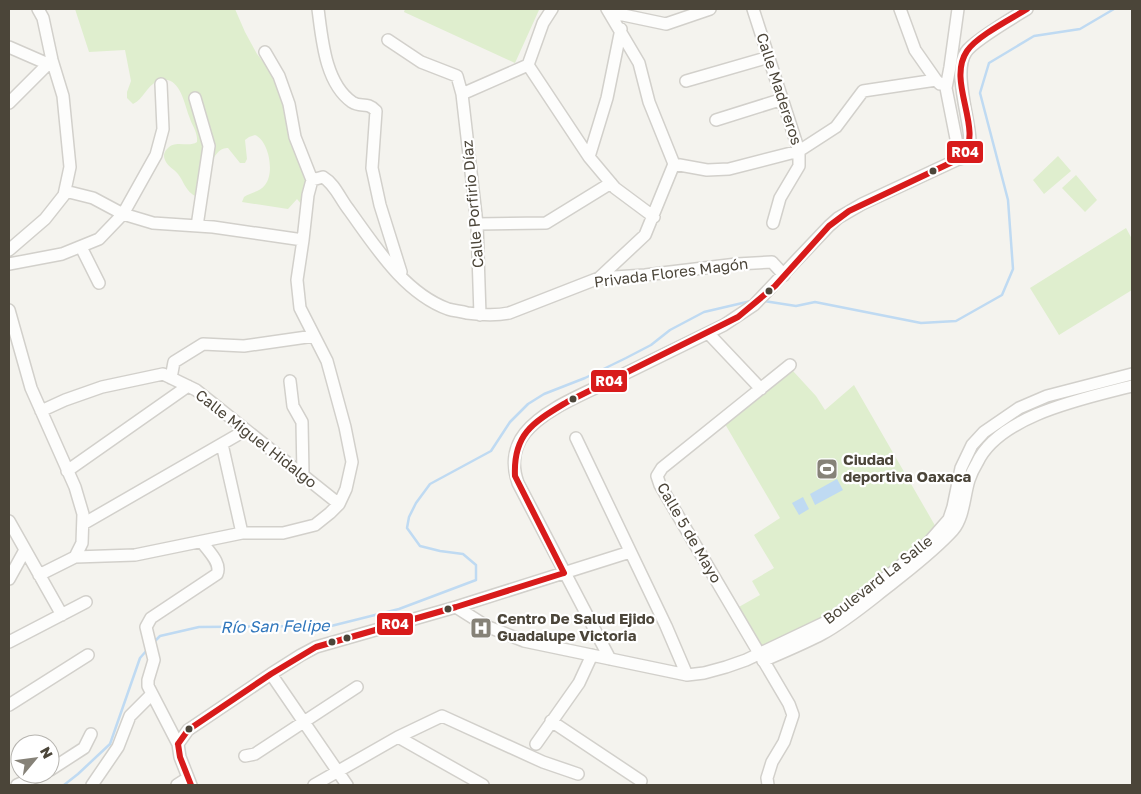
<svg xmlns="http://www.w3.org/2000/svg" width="1141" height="794" viewBox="0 0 1141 794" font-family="'Golos Text',sans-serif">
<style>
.green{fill:#dfeece}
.water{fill:#bfdaf2}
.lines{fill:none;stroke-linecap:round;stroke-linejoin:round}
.stream{stroke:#bfdaf2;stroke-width:2.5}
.minor-casing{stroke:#d2d0cb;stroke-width:14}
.minor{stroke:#fdfdfc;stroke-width:11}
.bus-1-casing{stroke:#fff;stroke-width:10}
.bus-1{stroke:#d81b1b;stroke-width:6}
.bus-dot{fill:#4b4539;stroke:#fff;stroke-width:2}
.labels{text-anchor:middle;stroke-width:4.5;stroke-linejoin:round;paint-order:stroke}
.street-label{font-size:15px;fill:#4b4539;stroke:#fff}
.poi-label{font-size:15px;font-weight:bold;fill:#4b4539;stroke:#fff;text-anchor:start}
.water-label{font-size:16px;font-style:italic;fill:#2e75bb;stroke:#fff}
.line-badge{stroke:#fff;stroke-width:2}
.badge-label{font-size:14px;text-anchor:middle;font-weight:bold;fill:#fff}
</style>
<rect width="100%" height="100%" fill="#f4f3ee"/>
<!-- green -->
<path class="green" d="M75,9H235L245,32L257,54L281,85L309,188L302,205L297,199L288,209L242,202L244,197C251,192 260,192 265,185C275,173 269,141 255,135L249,137L245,140L247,159L245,163H240L228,148C212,146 204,183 199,196C195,196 195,196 192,194C185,189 183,180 178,174C174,169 167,166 165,160C163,156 164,152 167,149C175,139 188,148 197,142C198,132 192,126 189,116C184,102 179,73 158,81C146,86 144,99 133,104L127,98V92L131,81L125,50L89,52Z
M405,9H535L539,10L515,63L404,12Z
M1058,156L1071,171L1044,194L1033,180Z
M1076,175L1097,200L1085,212L1062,188Z
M1126,228L1132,239V290L1059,335L1030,288Z
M793,371L816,396L825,410L854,385L937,529L918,548L816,624L760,648L737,608L760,595L752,581L774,568L754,535L780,518L725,424Z"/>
<!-- water -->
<path class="water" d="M837,479L843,490L815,505L810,494Z
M803,497L809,509L799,515L792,503Z"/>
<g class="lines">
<!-- stream -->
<path class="stream" d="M764,301L796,306L815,302L921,323L956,321L1002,295L1013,269L1008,200L980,93L989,63L1034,36L1080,29L1114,9
M154,642L160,636L199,627L331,626L399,609L476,580V565L463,554L440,551L420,546L407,528L409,517L416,503L430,484L491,451L510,422L528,404L544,394L585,378L626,358L651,345L670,330L704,312L751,301
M64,785L78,774L110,744L140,658L147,650"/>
<!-- minor casing -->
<g class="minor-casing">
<path id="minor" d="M318,9C322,39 325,83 352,102C361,108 367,101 376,111L372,168L380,205L401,272
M607,9L639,63L649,102L674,164
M753,9L799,151V166L780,198L773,223
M900,9L915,50L936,80L940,84
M958,9L950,67L946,88L960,159
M609,12L666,24L710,9
M388,40L421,62L457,76L462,94L477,224L480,315
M9,47L48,64
M265,52L279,76L289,104L295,137L312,180
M528,65L589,157L615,188L654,217
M528,65L543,23L552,9
M686,81L769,57
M462,94L528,65
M195,98L209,146L197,226
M9,103L52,60
M716,120L783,99
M589,157L607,98L621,29
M674,164L707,170L729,169L799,151L836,127L863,91L936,80
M65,191L93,198L123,214L153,223L213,227L303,240
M477,224L546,223L611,183
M81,247L99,283
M9,250L45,219L64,195L70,167L63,96L52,60L43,18L38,9
M9,264L62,254L99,239L123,214L156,155L163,129L161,84
M599,278L645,235L674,164
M9,310L31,388L75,487L83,514L82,543L75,557
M708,333L761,389
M171,378L174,362L203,344L244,346L314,336
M290,381L293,406L302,422L303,475
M41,411L65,400L102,387L163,374L196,390L339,504
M576,438L666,626L687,675
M222,444L242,533
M67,471L188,386
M9,521L62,615
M83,524L246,430
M39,575L75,557L135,555L242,533H283L315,525L330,513L339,504L346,489L352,462L345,427L327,361L300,308L297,280L303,240L308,195L312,180L323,177C335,184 340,199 349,210C375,246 404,293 448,309C454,311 461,311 467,313C482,315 494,316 509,313L599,278L645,275L737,264L772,262L784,275
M9,579L25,550
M456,607L486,626L524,641L687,675L704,673L726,667L746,660L828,621L893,572L928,543L949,519L953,507L961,468L972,445L984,432L1019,408L1047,396L1132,374
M9,642L86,602
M610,659L518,483C512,466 513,448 525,433C544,409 584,394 612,380C649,362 687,343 724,325L754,305L829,226L838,218L862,204L963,157L968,150L970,140C969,117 953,71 966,52C973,41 1014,17 1027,9
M763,661C783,652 803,644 822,634C846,621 868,602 890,585C911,568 934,551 953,530C964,517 964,496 969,480C971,474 974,468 977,463C999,415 1086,398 1132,386
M271,674L347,785
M9,705L88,655
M551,721L641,781
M398,737L483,785
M178,744L188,730L271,674L301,655L316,647L456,607L630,552
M536,744L579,683L592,655
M245,756L255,754L357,687
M50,770L84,748L91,734
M17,785L42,774
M92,785L118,747L130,716L152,694
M177,785L188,778
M191,785L180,757L178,744L148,686V680L154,660L146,627L151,618L217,574C222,563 208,551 202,542
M314,785L398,737L442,716L543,762L578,774
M768,785L767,778L772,762L784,742L793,715L789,704L660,485L657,476L662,468L790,365"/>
</g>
<!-- minor -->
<use href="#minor" class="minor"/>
<!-- bus-1 casing -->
<g class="bus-1-casing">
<path id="bus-1" d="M564,573L515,476C513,433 534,422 567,402L738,317L775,286L829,226L849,211L963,157C984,128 946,82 967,51C977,36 1011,19 1027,9
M178,744L188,730L271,674L316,647L456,607L564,573
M178,744L180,757L191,785"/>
</g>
<!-- bus-1 -->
<use href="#bus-1" class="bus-1"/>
</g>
<!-- icons -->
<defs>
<g id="stadium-square" transform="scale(1.125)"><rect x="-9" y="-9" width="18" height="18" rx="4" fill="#868278" stroke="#fff"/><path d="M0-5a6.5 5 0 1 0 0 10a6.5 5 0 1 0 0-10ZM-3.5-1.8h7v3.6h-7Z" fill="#fff"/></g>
<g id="hospital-square" transform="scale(1.125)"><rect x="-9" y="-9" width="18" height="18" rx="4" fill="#868278" stroke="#fff"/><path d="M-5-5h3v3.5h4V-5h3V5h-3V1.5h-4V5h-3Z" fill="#fff"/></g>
</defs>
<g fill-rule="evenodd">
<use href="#stadium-square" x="827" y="469"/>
<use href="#hospital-square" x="481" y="628"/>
</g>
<!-- markers -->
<g class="bus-dot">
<circle cx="933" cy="171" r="4.5"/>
<circle cx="769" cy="291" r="4.5"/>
<circle cx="573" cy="399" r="4.5"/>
<circle cx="448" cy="609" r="4.5"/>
<circle cx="347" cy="638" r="4.5"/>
<circle cx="332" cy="642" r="4.5"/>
<circle cx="189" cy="729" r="4.5"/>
</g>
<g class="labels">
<!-- street labels -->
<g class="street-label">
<text transform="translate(779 89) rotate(72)" y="5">Calle Madereros</text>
<text transform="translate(473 204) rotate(-95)" y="5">Calle Porfirio Díaz</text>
<text transform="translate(671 273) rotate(-7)" y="5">Privada Flores Magón</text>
<text transform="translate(256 439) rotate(38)" y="5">Calle Miguel Hidalgo</text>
<text transform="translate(689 533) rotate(60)" y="5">Calle 5 de Mayo</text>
<text transform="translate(878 580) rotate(-38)" y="5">Boulevard La Salle</text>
</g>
<!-- poi labels -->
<g class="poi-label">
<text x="843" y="465">Ciudad<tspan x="843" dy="17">deportiva Oaxaca</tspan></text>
<text x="497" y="624">Centro De Salud Ejido<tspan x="497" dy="17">Guadalupe Victoria</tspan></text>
</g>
<!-- water labels -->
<g class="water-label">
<text transform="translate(275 626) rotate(-1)" y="6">Río San Felipe</text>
</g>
</g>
<g class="line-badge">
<rect x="946" y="140" width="38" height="24" rx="5" fill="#d81b1b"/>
<rect x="590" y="369" width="38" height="24" rx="5" fill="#d81b1b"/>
<rect x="376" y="612" width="38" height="24" rx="5" fill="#d81b1b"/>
</g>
<g class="badge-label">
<text x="965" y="157">R04</text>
<text x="609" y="386">R04</text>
<text x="395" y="629">R04</text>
</g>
<!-- border -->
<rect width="1141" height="794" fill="none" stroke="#4b4539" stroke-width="20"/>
<!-- north arrow -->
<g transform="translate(35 759) rotate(61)"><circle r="24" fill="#ffffff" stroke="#b7b5b0"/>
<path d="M0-4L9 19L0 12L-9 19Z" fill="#868278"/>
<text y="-8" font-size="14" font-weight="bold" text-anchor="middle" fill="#4b4539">N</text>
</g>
</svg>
